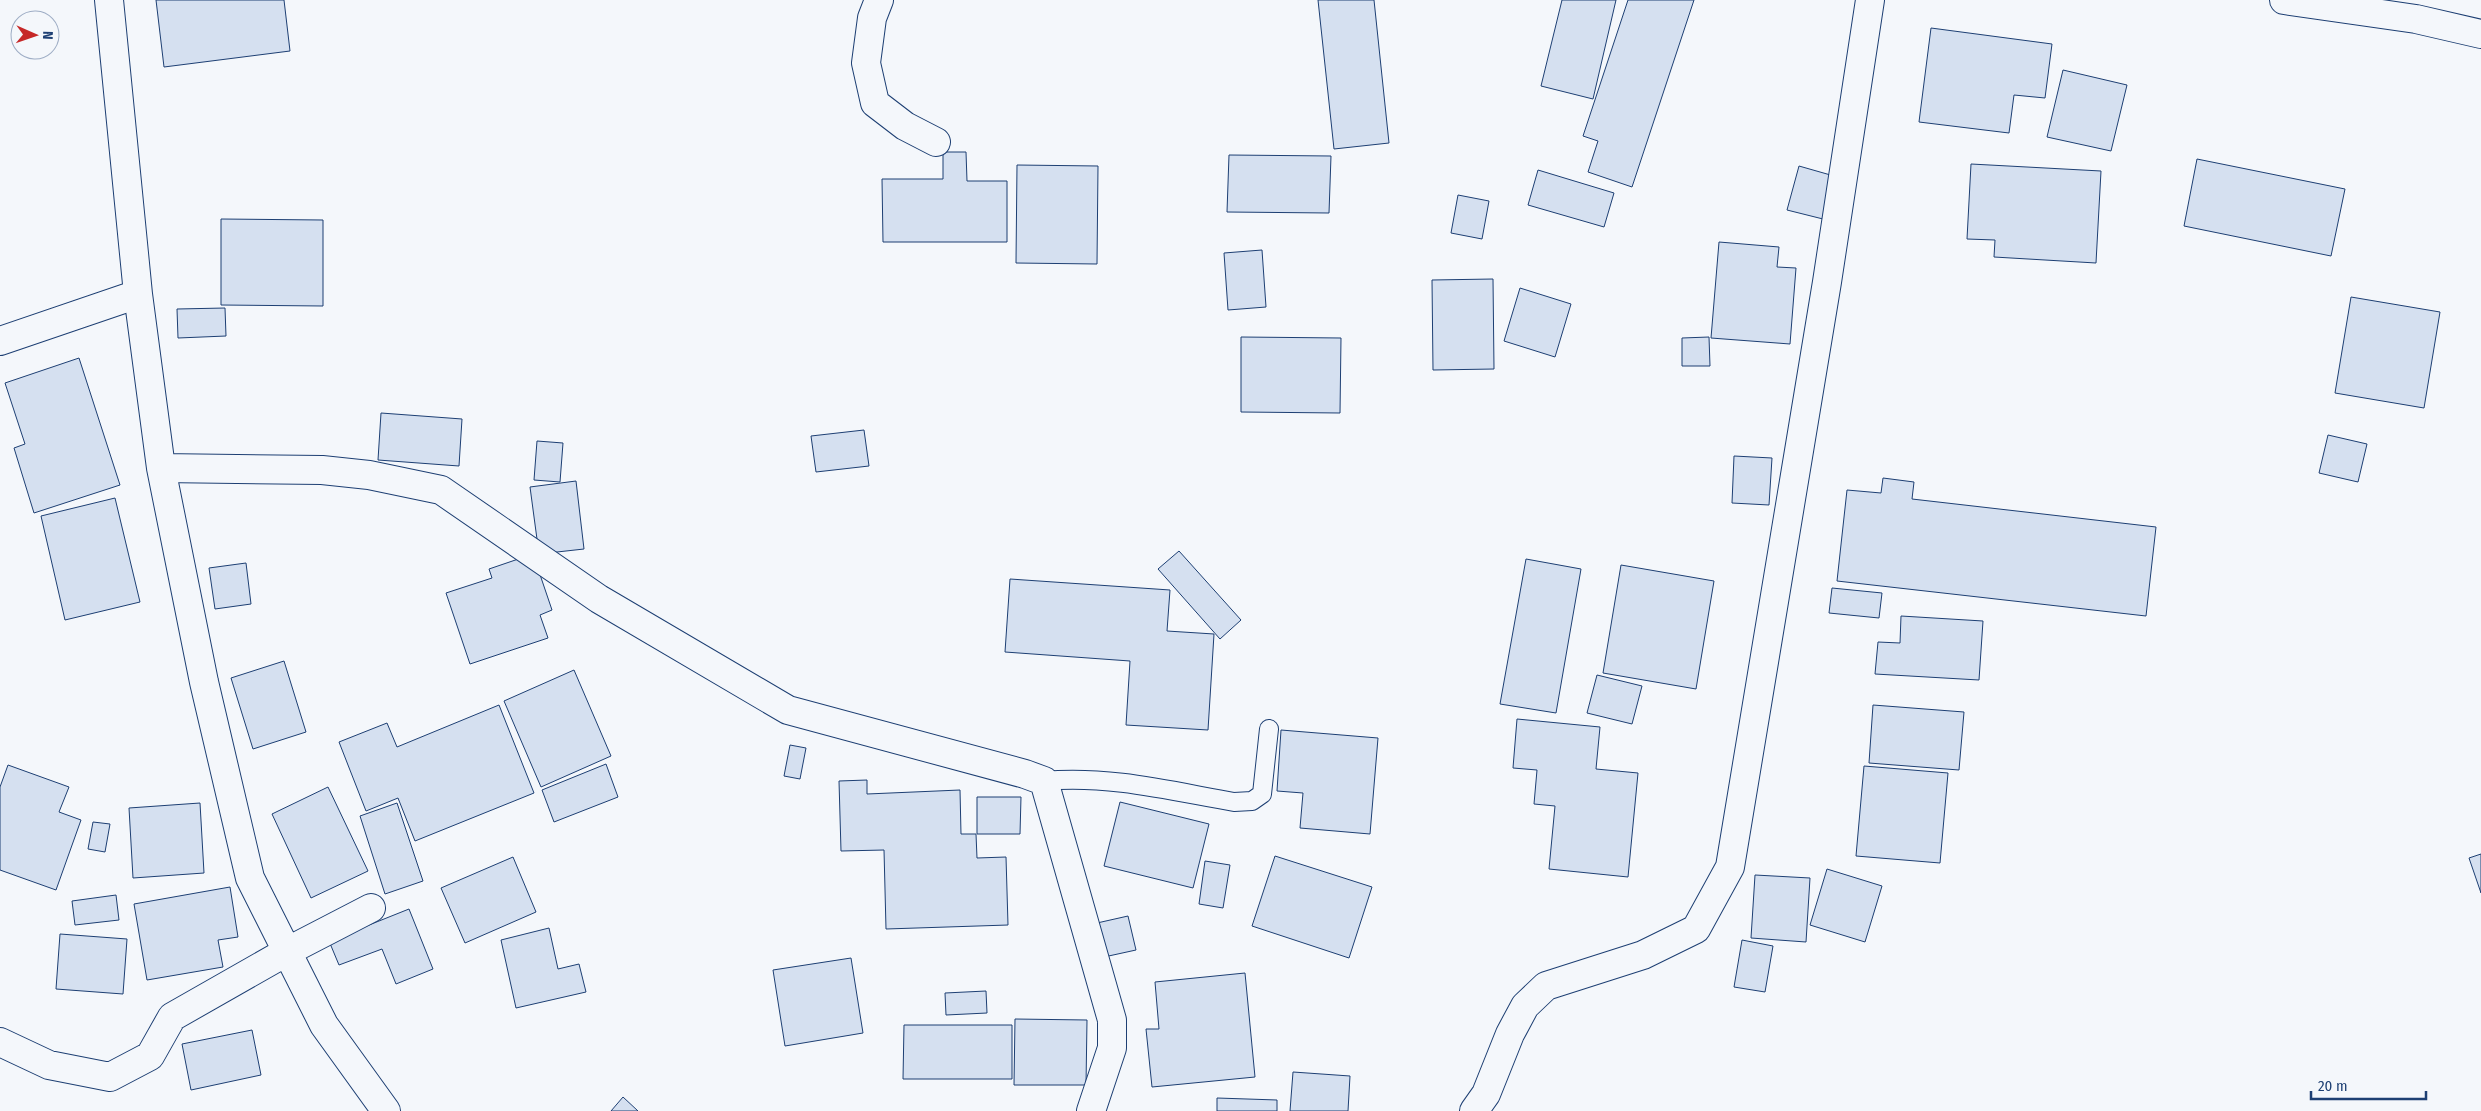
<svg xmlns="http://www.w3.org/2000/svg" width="2481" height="1111" viewBox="0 0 2481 1111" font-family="'Fira Sans Condensed',sans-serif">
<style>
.building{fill:#d5e0f0;stroke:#1d3f73}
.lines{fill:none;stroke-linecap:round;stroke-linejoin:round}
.lane-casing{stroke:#1d3f73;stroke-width:20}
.street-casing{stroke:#1d3f73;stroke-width:30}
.primary-casing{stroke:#1d3f73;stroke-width:30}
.lane{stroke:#f4f7fb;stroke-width:18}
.street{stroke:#f4f7fb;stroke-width:28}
.primary{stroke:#f4f7fb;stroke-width:28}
</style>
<rect width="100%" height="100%" fill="#f4f7fb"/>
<!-- building -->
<path class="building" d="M156,0H284L290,51L164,67Z
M1318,0H1374L1389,143L1334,149Z
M1562,0H1616L1593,99L1541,86Z
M1628,0H1694L1632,187L1588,172L1598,141L1583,136Z
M1931,28L2052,44L2045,98L2014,95L2009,133L1919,122Z
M2063,70L2127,85L2111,151L2047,137Z
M943,152H966L967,181H1007V242H883L882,179H943Z
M1229,155L1331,156L1329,213L1227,212Z
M2197,159L2345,189L2331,256L2184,226Z
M1971,164L2101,171L2096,263L1994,257L1995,240L1967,239Z
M1017,165L1098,166L1097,264L1016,263Z
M1799,166L1834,176L1823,219L1787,210Z
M1538,170L1614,193L1604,227L1528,205Z
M1458,195L1489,201L1482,239L1451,233Z
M221,219L323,220V306L221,305Z
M1719,242L1779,247L1777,267L1796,268L1790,344L1711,338Z
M1262,250L1266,307L1228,310L1224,253Z
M1493,279L1494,369L1433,370L1432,280Z
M1520,288L1571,304L1555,357L1504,341Z
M2351,297L2440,312L2424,408L2335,393Z
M225,308L226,336L178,338L177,309Z
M1241,337L1341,338L1340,413L1241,412Z
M1709,337L1710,366H1682V338Z
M79,358L120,485L34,513L14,448L25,444L5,383Z
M381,413L462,419L459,466L378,460Z
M864,430L869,466L816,472L811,436Z
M2328,435L2367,444L2358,482L2319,473Z
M537,441L563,443L560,482L534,480Z
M1734,456L1772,458L1769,505L1732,503Z
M1883,478L1914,482L1912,499L2156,527L2146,616L1837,581L1847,490L1881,493Z
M576,481L584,549L539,554L530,487Z
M115,498L140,602L65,620L41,516Z
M1179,551L1241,620L1220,639L1158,569Z
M533,554L552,610L540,615L548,638L470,664L446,593L492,578L489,569Z
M1526,559L1581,569L1556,713L1500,704Z
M246,563L251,604L215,609L209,568Z
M1621,565L1714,581L1696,689L1603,673Z
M1010,579L1170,590L1167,631L1214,634L1208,730L1126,725L1130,661L1005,652Z
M1832,588L1882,593L1879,618L1829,613Z
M1901,616L1983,621L1979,680L1875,674L1878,642L1900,643Z
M284,661L306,732L253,749L231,678Z
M574,670L611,756L541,787L504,701Z
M1597,675L1642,686L1632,724L1587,713Z
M499,705L534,793L415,841L398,798L366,811L339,742L387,723L397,747Z
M1873,705L1964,712L1959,770L1869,763Z
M1517,719L1600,727L1596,769L1638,773L1628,877L1549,869L1555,806L1534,804L1537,770L1513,768Z
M1281,730L1378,738L1370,834L1300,828L1303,793L1277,791Z
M790,745L806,748L800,779L784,776Z
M606,764L618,797L554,822L542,790Z
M8,765L69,787L59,812L81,820L56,890L0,870V787Z
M1864,766L1948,773L1940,863L1856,856Z
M867,780V794L960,790L961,834H976L977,858L1006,857L1008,925L886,929L884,850L841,851L839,781Z
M328,787L368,871L311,898L272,814Z
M977,797H1021L1020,834H977Z
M1120,802L1209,824L1193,888L1104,866Z
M200,803L204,873L133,878L129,808Z
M397,803L423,881L385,894L360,816Z
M93,822L110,824L105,852L88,849Z
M2481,854V893L2469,858Z
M1275,856L1372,887L1349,958L1252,926Z
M513,857L536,912L465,943L441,888Z
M1205,861L1230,865L1223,908L1199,904Z
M1827,869L1882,886L1865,942L1810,925Z
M1755,875L1810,878L1806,942L1751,938Z
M230,887L238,937L218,940L223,967L147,980L134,904Z
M116,895L119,920L75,925L72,901Z
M409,909L433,969L396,984L382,949L339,965L329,941Z
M1128,916L1136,950L1104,957L1097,923Z
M549,928L558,969L579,964L586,992L516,1008L501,940Z
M60,934L127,939L123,994L56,989Z
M1742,940L1773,946L1765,992L1734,987Z
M851,958L863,1033L785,1046L773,970Z
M1245,973L1255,1077L1152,1087L1146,1029H1159L1155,982Z
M986,991L987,1013L946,1015L945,993Z
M1015,1019L1087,1020L1086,1085H1014Z
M904,1025H1012V1079H903Z
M252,1030L261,1075L191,1090L182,1044Z
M1293,1072L1350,1076L1348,1111H1290Z
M623,1097L638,1111H611Z
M1217,1098L1277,1100V1111H1217Z"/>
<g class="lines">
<!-- lane casing -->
<g class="lane-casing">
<path id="lane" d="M1044,781C1109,775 1171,791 1234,802L1252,801L1262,794L1269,729"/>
</g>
<!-- street casing -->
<g class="street-casing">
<path id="street" d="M109,0L138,294L161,468L204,682L250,878L324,1025L386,1111
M879,0L872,18L866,63L875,103L905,126L936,142
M0,341L138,294
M161,468L322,470L369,475L441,490L599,599L788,710L1025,774L1044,781L1112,1020V1048L1091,1111
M0,1042L49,1065L110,1077L150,1056L172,1017L288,951L371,908
M1474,1111L1486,1094L1510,1034L1525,1006L1546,986L1643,955L1696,929L1730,867L1827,282L1870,0"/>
</g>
<!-- primary casing -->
<g class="primary-casing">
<path id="primary" d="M2284,0L2416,19L2481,34"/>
</g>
<!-- lane -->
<use href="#lane" class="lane"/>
<!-- street -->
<use href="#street" class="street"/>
<!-- primary -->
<use href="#primary" class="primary"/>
</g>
<!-- north arrow -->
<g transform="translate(35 35) rotate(92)"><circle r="24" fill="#f4f7fb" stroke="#9eadc5"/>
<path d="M0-4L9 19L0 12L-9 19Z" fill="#c62828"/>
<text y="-8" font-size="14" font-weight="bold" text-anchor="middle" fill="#1d3f73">N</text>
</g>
<!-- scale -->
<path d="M2311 1091v8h115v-8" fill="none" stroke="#1d3f73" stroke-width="2.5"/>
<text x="2318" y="1091" font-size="15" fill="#1d3f73" stroke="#f4f7fb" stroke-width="4" paint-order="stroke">20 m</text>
</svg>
